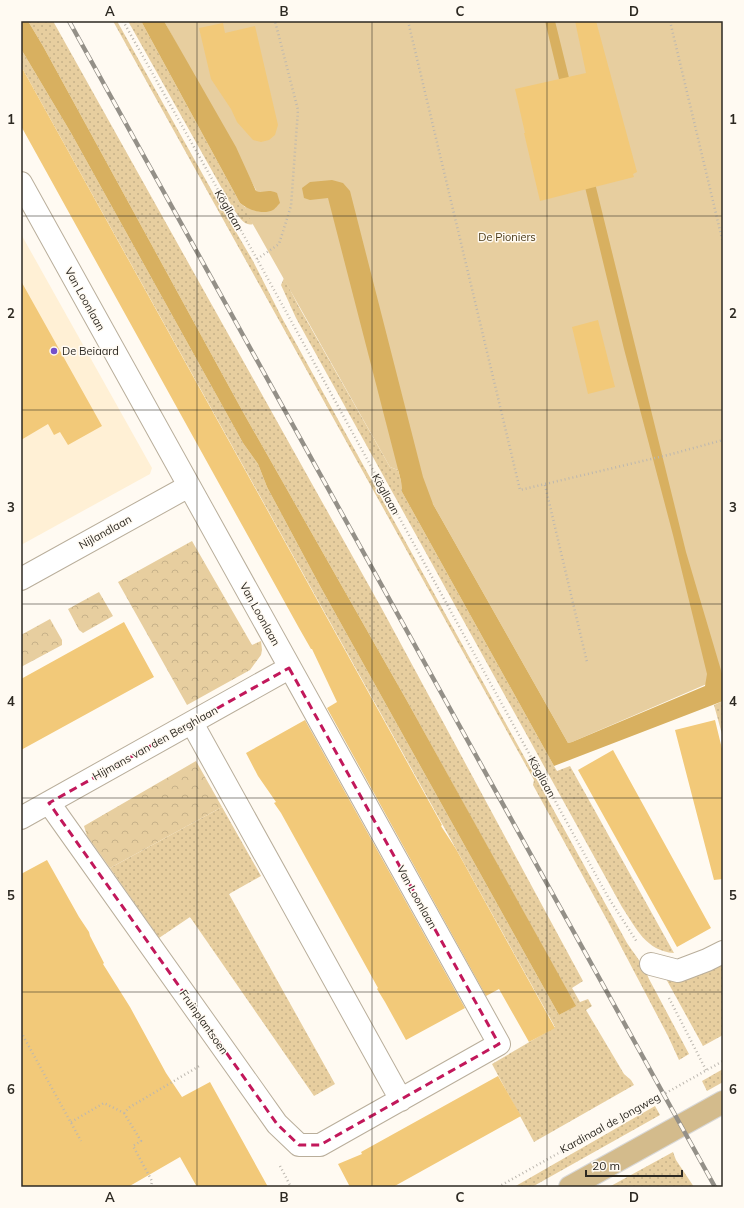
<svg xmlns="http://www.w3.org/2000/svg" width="744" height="1208" viewBox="0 0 744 1208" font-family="Mulish,sans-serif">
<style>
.built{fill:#fff0d5}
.grass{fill:url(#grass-dots)}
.forest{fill:url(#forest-crowns)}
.garden{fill:#e7ce9f}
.water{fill:#d8b060}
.building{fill:#f2c979}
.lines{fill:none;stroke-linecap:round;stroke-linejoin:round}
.minor-casing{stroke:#b9ae9b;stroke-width:24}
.primary-casing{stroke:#d9d8d7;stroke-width:24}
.path{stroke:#bcb7af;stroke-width:2.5;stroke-dasharray:1 3;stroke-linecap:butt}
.minor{stroke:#fff;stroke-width:22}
.primary{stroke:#d3bb8c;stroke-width:22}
.rail-casing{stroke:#949088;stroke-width:4.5}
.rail{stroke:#fffaf2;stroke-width:3;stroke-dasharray:9;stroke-linecap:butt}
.marked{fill:none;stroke:#c2185b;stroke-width:3;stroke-dasharray:8 5;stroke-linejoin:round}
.grid{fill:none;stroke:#2d2922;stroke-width:1;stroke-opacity:0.55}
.poi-dot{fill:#7450ca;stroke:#fffaf2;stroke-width:1.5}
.labels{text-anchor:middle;stroke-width:3;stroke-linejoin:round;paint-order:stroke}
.street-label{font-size:11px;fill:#2d2922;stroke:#fffaf2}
.park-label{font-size:11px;fill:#483714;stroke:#fffaf2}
.poi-label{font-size:11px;fill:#2d2922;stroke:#fffaf2;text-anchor:start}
.neatline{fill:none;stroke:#2d2922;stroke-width:1.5}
.grid-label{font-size:13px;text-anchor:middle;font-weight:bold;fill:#2d2922}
</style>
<defs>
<pattern id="grass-dots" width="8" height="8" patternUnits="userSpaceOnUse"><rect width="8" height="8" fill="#e7ce9f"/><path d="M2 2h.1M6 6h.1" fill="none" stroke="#c6b189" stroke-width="1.8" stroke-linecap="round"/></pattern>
<pattern id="forest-crowns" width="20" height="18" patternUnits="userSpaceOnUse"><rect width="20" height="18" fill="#e7ce9f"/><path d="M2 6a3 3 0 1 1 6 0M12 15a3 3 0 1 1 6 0" fill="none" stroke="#c6b189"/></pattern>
</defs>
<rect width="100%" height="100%" fill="#fffaf2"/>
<!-- built -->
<path class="built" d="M21,234L152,468L150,474L21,545Z"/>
<!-- grass -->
<path class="grass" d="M28,21H53L382,609L583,981L572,988L580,1002L588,999L592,1006L586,1010L624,1074L631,1080L634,1085L534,1142L492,1064L555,1027L21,66V49L71,133L243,443L258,464L267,487L320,586L559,1015L575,1006L406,699L243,412L43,46Z
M113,21H117L212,191L253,261L282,318L627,943C635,955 644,965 649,979L689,1054L679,1060L668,1036L607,920L533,785L534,780Z
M128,21H141L240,203L245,207L253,224C244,227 239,216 234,210Z
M284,278L299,307L390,467L398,470L401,481L402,492L554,766L557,771L570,766L674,953C646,951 636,928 622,907L296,318L281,285Z
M723,701V738L714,705Z
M222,807L261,876L229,894L335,1084L314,1096L190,917L159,938L110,868Z
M722,964L723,1035L703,1046L665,977C693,980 698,977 722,964Z
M723,1069V1082L707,1091L702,1081Z
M655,1106L660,1115L532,1187H514Z
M673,1152L676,1160L694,1187H609Z"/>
<!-- forest -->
<path class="forest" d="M192,541L252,645L261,641L262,650L261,655L250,670L187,705L118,582Z
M99,592L113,616L83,633L79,630L68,609Z
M50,619L62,640V645L21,667V635Z
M196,761L222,807L110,868L87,836L84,826Z"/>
<!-- garden -->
<path class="garden" d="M164,21H723V677L572,742L568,743L433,504L398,470L390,467L259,235L247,214L245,207L256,190Z"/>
<!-- water -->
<path class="water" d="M21,21H28L43,46L243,412L406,699L576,1006L559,1015L320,586L267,487L258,464L243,443L71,133L21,49Z
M141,21H164L236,147L256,191C263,194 267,188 277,193L280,203C278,205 275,209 273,210C263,215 248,210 240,203Z
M545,21H555L686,552L723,677V701L554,766L402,492L401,481L328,198L310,200L304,198L302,188L310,182L332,180L343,183L350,191L423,477L433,504L568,743L572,742L705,686L707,674L673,535L624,349Z"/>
<!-- building -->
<path class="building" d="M575,21H596L637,172L633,174L634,177L540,201L524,133H525L515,89L586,73Z
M223,23L225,33L255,26L278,125L275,135L269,140L261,142L253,140L237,122L231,109L211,79L199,28Z
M21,66L442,825L441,826L456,849L555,1028L529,1042L499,989L486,996L327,708L337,702L312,649H311L299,628L21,126Z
M21,281L102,426L68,445L60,432L54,435L48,424L21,440Z
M598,320L615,387L588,394L572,327Z
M124,622L154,677L21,750V679Z
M305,720L465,1008L406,1040L385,1002L377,989L378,988L281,813L274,803L276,802L258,776L246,753Z
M715,720L723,753V879L714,880L675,730Z
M613,750L711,928L677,947L578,770Z
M47,860L79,917L89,932L90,936L104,963L103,964L130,1007L166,1073L182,1097L210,1082L268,1187H197L180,1157L128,1187H21V874Z
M498,1076L521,1116L393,1187H350L338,1164L362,1154L361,1152Z"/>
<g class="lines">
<!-- minor casing -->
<g class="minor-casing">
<path id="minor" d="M21,183L499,1044L320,1145H299L277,1124L49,803
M21,579L189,486
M192,723L401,1100
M21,818L289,668
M651,964L678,971L707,960L723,952"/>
</g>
<!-- primary casing -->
<g class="primary-casing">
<path id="primary" d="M570,1187L723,1102"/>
</g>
<!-- path -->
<path class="path" d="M123,21L257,259L608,897L637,942
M408,21L520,490L668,455L723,440
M670,21L723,243
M257,259L279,244L291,206L298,110L275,21
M545,485L587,662
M669,998L706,1070
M21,1032L81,1141
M124,1113L141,1141L133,1146L152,1181L151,1187
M71,1122L104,1103L124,1113L130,1107L201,1065
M280,1166L291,1187
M498,1187L723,1061"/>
<!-- minor -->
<use href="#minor" class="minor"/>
<!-- primary -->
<use href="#primary" class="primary"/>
<!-- rail casing -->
<g class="rail-casing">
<path id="rail" d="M69,21L715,1187"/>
</g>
<!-- rail -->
<use href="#rail" class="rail"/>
</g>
<!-- marked area -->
<path class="marked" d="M289,668L499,1044L320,1145H299L277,1124L49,803Z"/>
<!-- grid -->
<path class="grid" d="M197,21V1187M372,21V1187M547,21V1187M21,216H723M21,410H723M21,604H723M21,798H723M21,992H723"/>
<!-- markers -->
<circle class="poi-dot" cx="54" cy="351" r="4"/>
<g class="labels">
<!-- street labels -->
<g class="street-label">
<text transform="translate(229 210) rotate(60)" y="4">Kögllaan</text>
<text transform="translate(85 299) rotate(61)" y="4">Van Loonlaan</text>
<text transform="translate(386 494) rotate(61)" y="4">Kögllaan</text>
<text transform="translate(105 532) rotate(-29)" y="4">Nijlandlaan</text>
<text transform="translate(260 614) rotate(61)" y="4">Van Loonlaan</text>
<text transform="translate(155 743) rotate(-29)" y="4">Hijmans van den Berghlaan</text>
<text transform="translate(542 777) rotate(61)" y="4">Kögllaan</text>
<text transform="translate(417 897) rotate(61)" y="4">Van Loonlaan</text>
<text transform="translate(204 1022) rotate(55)" y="4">Fruinplantsoen</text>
<text transform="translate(610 1123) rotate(-29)" y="4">Kardinaal de Jongweg</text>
</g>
<!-- park labels -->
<g class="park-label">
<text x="507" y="241">De Pioniers</text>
</g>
<!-- poi labels -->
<g class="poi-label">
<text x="62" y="355">De Beiaard</text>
</g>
</g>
<!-- border -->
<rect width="744" height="1208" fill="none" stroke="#fffaf2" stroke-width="44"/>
<!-- scale -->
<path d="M586 1170v6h96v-6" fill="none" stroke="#2d2922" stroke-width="2"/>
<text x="592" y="1170" font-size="12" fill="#2d2922" stroke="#fffaf2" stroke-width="3" paint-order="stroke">20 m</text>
<rect x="22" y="22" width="700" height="1164" class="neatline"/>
<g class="grid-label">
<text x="110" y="16">A</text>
<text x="284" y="16">B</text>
<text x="460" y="16">C</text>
<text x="634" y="16">D</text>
<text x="11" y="124">1</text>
<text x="733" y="124">1</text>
<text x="11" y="318">2</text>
<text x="733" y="318">2</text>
<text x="11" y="512">3</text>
<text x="733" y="512">3</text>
<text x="11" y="706">4</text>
<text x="733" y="706">4</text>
<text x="11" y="900">5</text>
<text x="733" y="900">5</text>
<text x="11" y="1094">6</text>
<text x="733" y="1094">6</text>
<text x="110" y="1202">A</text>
<text x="284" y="1202">B</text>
<text x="460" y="1202">C</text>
<text x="634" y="1202">D</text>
</g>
</svg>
